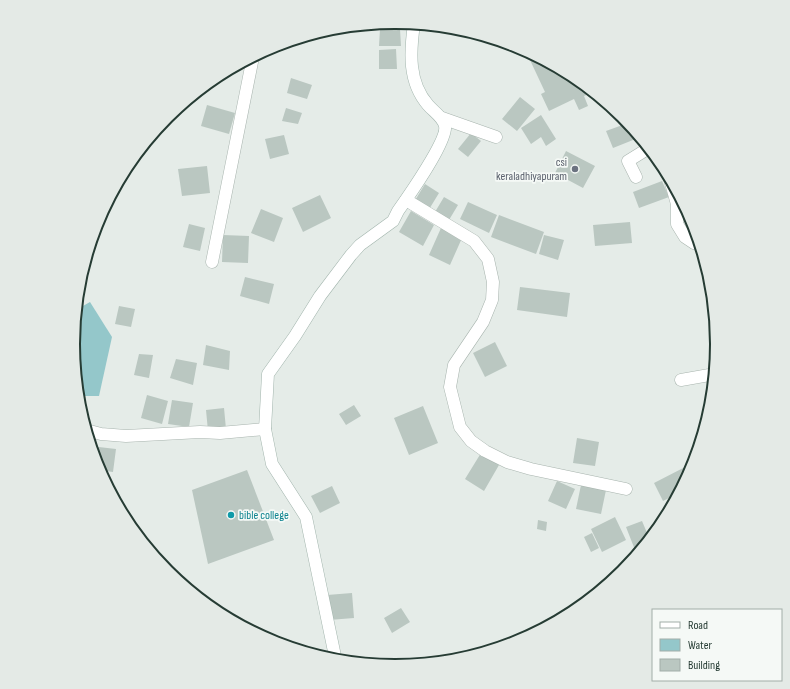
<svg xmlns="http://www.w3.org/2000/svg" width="790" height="689" viewBox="0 0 790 689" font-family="'Sofia Sans Condensed',sans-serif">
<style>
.water{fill:#94c7ca}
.building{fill:#bac7c1}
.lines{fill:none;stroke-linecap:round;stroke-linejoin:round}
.street-casing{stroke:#a8b4ae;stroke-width:13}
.secondary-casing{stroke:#a1b4ac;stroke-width:13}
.street{stroke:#fff;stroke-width:12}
.secondary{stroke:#fff;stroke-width:12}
.worship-dot{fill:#6b7280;stroke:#f5f9f6;stroke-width:1.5}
.culture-dot{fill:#0f9aa8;stroke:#f5f9f6;stroke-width:1.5}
.labels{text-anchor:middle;stroke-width:3.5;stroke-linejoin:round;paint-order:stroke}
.worship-label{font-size:12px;fill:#5b616d;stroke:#f5f9f6;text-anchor:end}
.culture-label{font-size:12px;fill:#0d838f;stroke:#f5f9f6;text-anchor:start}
.rim{fill:none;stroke:#263c34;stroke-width:2}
</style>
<rect width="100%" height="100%" fill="#e5ece8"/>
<!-- water -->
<path class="water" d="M90,302L112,337L99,396H78L73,344L76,310Z"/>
<!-- building -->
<path class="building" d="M380,29H400L401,46H379Z
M396,49L397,69H379V50Z
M538,57L574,76L593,92L584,96L588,106L579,110L574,99L549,111L541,94L545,92L530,60Z
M291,78L312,85L307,99L287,93Z
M520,97L535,109L517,131L502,119Z
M207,105L235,113L229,134L201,126Z
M286,108L302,113L298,124L282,121Z
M541,115L556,139L546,146L541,137L531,144L521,128Z
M628,123L636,133L638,138L613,148L606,131Z
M471,133L481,141L468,157L458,149Z
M284,135L289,154L270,159L265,139Z
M566,151L595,166L583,188L555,173Z
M131,161L129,175H122L127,165Z
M207,166L210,193L182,196L178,169Z
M662,181L669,197L639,208L633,192Z
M425,184L439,193L428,211L414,202Z
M320,195L331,218L303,232L292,208Z
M444,197L458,205L449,220L435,212Z
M468,202L497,215L489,233L460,219Z
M261,209L283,218L274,242L251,233Z
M411,211L434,225L423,246L399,232Z
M499,215L544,232L536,254L491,237Z
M691,219L693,221L697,233L694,234Z
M630,222L632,243L595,246L593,225Z
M189,224L205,228L200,251L183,247Z
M441,228L462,238L450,265L429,255Z
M223,235L249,236L248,263L222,262Z
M544,235L564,240L558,260L539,254Z
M245,277L274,284L269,304L240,296Z
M520,287L570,293L567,317L517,310Z
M119,306L135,309L131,327L115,324Z
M495,342L507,366L485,377L473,353Z
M206,345L230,351L229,370L203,365Z
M139,354L153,355L149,378L134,375Z
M176,359L197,363L193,385L170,378Z
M147,395L168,401L162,424L141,418Z
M172,400L193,403L189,427L168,424Z
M354,405L361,416L346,425L339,414Z
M423,406L438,443L409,455L394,418Z
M224,408L226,429L208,431L206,410Z
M577,438L599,442L595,466L573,463Z
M90,446L116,449L113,472L98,470Z
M481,453L499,465L484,491L465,479Z
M689,465L691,471L679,493L663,501L654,483Z
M247,470L274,540L208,564L192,490Z
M557,481L575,489L566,509L548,501Z
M581,485L606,490L601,514L576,509Z
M332,486L340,503L320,513L311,496Z
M669,513L663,524L662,525L659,518Z
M615,517L626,540L602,552L591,529Z
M538,520L547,522L546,531L537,529Z
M642,521L650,540L637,555L626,527Z
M592,533L599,548L591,552L584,537Z
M352,593L354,618L329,620L327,595Z
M401,608L410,622L392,633L384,618Z"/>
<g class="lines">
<!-- street casing -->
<g class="street-casing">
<path id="street" d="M442,118L496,137
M669,176L677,204V224L685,237L694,243L700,245
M636,177L628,161L649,148
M406,200L474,241L488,259L493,282L492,300L483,322L454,365L450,387L460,427L471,441L485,451L507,462L531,469L626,489
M212,262L253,57
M681,380L715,374
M86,430L101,434L126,436L200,432L220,433L265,429"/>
</g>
<!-- secondary casing -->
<g class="secondary-casing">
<path id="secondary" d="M336,661L306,517L272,464L265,429L268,374L295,336L320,296L351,255L360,245L393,221L398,211C408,197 448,140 445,126C443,117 434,112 428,105C408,82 410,52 414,24"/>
</g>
<!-- street -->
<use href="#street" class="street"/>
<!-- secondary -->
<use href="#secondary" class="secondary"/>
</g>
<!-- markers -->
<circle class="worship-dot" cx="575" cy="169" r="4"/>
<circle class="culture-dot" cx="231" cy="515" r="4"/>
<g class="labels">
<!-- worship labels -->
<g class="worship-label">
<text x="567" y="166">csi<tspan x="567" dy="14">keraladhiyapuram</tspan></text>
</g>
<!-- culture labels -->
<g class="culture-label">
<text x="239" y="519">bible college</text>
</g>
</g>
<!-- crop -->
<path d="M0 0H790V689H0ZM80 344a315 315 0 1 1 630 0a315 315 0 1 1-630 0Z" fill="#e4eae6" fill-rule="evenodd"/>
<path class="rim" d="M80 344a315 315 0 1 1 630 0a315 315 0 1 1-630 0Z"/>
<!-- legend -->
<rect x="652" y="609" width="130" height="72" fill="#f5f9f6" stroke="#a2ada8"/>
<rect x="660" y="622" width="20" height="6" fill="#ffffff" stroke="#a2ada8"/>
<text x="688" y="629" font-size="12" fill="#263c34">Road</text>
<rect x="660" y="639" width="20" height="12" fill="#94c7ca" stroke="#a2ada8"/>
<text x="688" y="649" font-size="12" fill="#263c34">Water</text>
<rect x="660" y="659" width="20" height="12" fill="#bac7c1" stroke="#a2ada8"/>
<text x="688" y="669" font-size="12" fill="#263c34">Building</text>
</svg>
